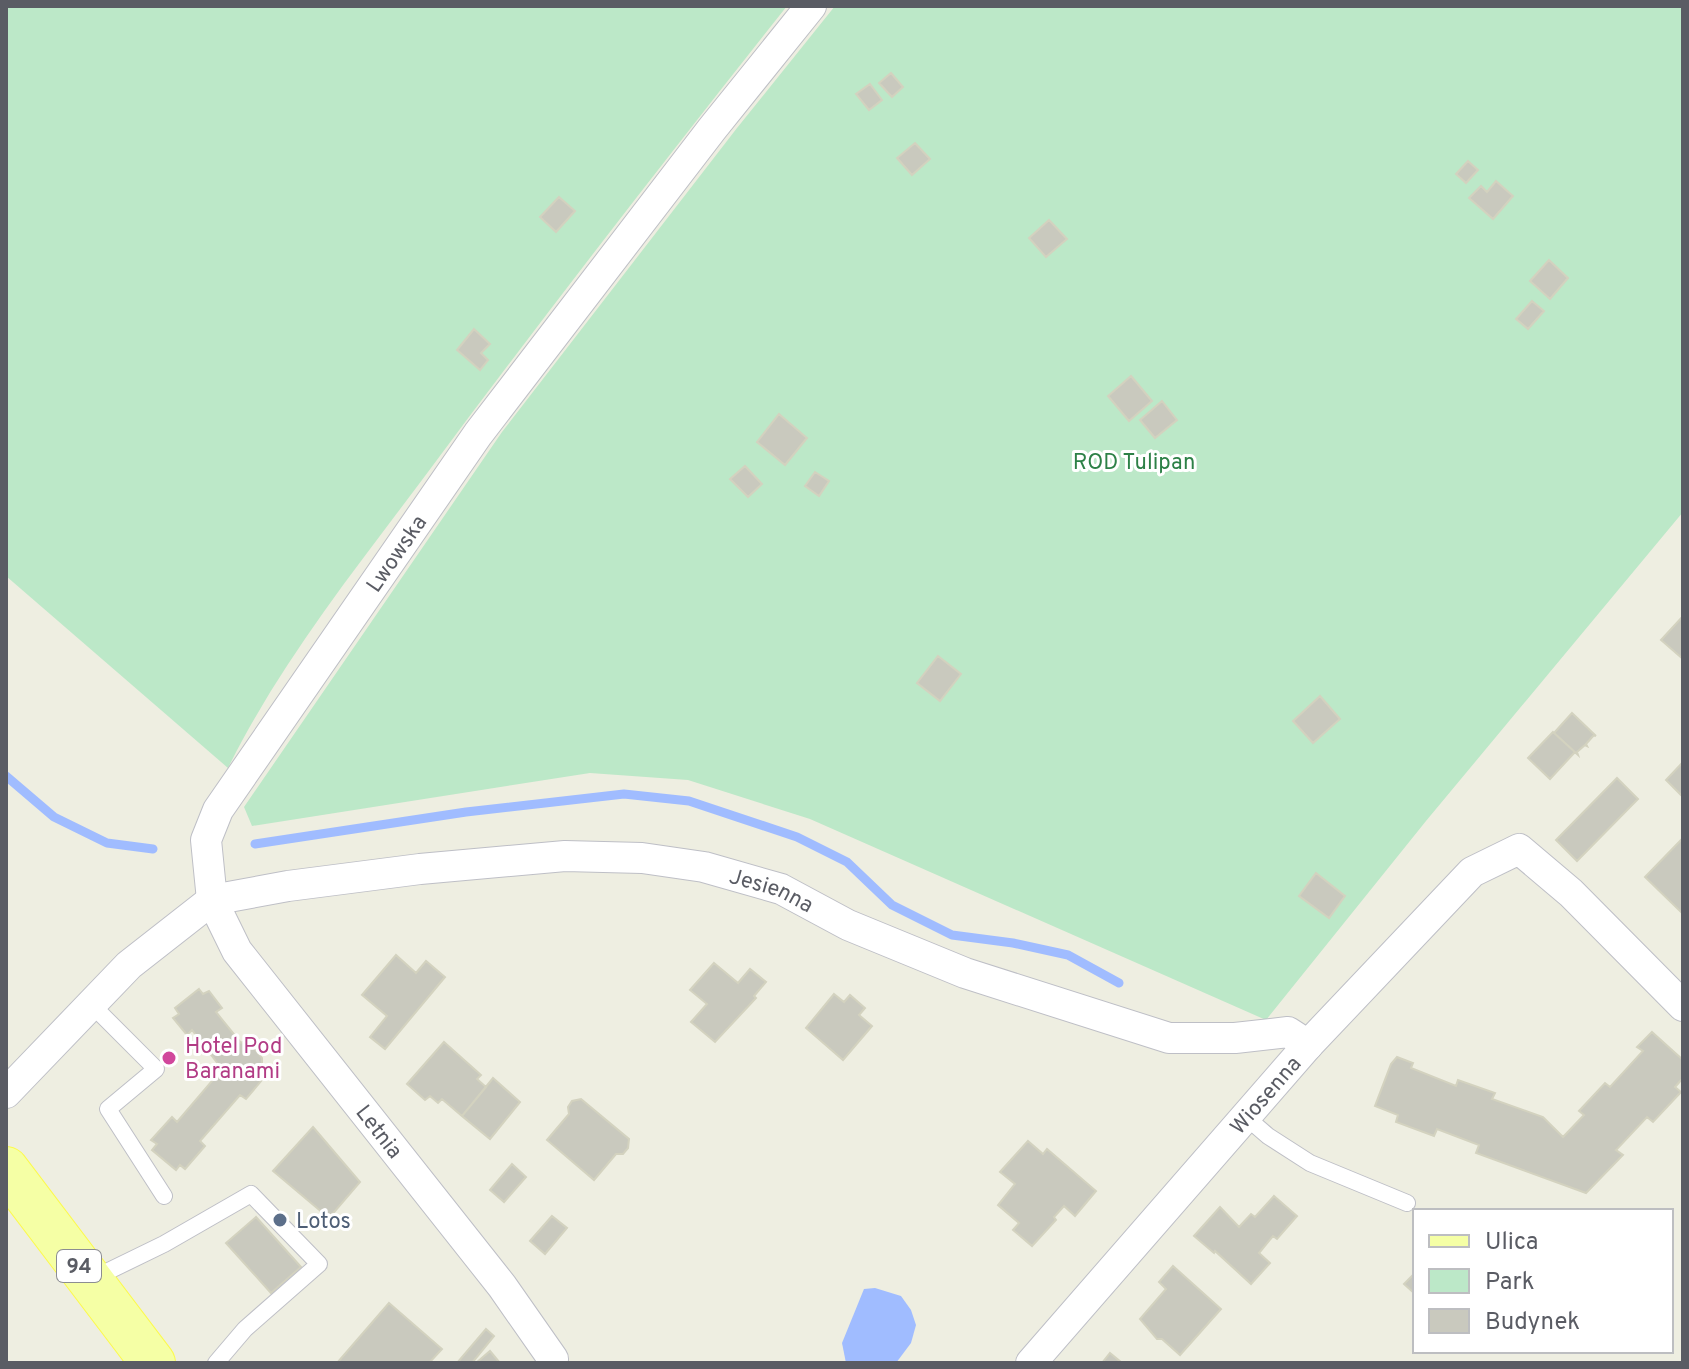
<svg xmlns="http://www.w3.org/2000/svg" width="1689" height="1369" viewBox="0 0 1689 1369" font-family="Overpass,sans-serif">
<style>
.green{fill:#bce8c8}
.water{fill:#a0bcff}
.lines{fill:none;stroke-linecap:round;stroke-linejoin:round}
.stream{stroke:#a0bcff;stroke-width:9}
.building{fill:#c9c9be;stroke:#d3d2bf;stroke-width:2}
.lane-casing{stroke:#bebfc6;stroke-width:18}
.street-casing{stroke:#bebfc6;stroke-width:32}
.primary-casing{stroke:#fcfa4d;stroke-width:46}
.lane{stroke:#fff;stroke-width:16}
.street{stroke:#fff;stroke-width:30}
.primary{stroke:#f5ffa5;stroke-width:44}
.hotel-dot{fill:#d1479c;stroke:#fff;stroke-width:3}
.service-dot{fill:#5c6f8a;stroke:#fff;stroke-width:3}
.labels{text-anchor:middle;stroke-width:6;stroke-linejoin:round;paint-order:stroke}
.shield{fill:#fff;stroke:#8c8d92;stroke-width:2}
.shield-label{font-size:20px;font-weight:bold;fill:#5a5c64}
.park-label{font-size:22px;fill:#2d8147;stroke:#fff}
.street-label{font-size:22px;fill:#5a5c64;stroke:#fff}
.hotel-label{font-size:22px;fill:#b23c85;stroke:#fff;text-anchor:start}
.service-label{font-size:22px;fill:#4e5e75;stroke:#fff;text-anchor:start}
</style>
<rect width="100%" height="100%" fill="#eeeee1"/>
<!-- green -->
<path class="green" d="M6,6H787C665,160 545,314 428,472C357,567 281,661 228,768L6,576Z
M835,6H1683V512L1426,821L1266,1020L810,819L688,780L590,773L252,826L244,807L502,432L737,128Z"/>
<!-- water -->
<path class="water" d="M875,1288L901,1296L911,1310L916,1325L911,1343L896,1363H846L842,1343L864,1289Z"/>
<g class="lines">
<!-- stream -->
<path class="stream" d="M6,776L54,817L107,843L153,849
M255,844L466,812L624,794L689,801L797,837L847,862L892,905L952,935L1013,943L1068,955L1119,983"/>
</g>
<!-- building -->
<path class="building" d="M891,73L903,87L892,97L879,83Z
M870,84L882,100L869,110L856,94Z
M915,143L930,159L912,175L897,158Z
M1468,161L1478,170L1466,183L1456,174Z
M1496,181L1513,196L1493,219L1469,198L1481,186L1487,192Z
M559,197L575,211L556,232L540,217Z
M1049,220L1067,239L1046,257L1029,238Z
M1549,260L1568,278L1550,299L1530,281Z
M1532,301L1544,311L1528,329L1516,319Z
M474,329L490,344L481,353L488,360L480,370L457,350Z
M1131,376L1152,401L1129,421L1108,396Z
M1162,401L1177,420L1155,438L1140,420Z
M779,414L807,438L785,465L757,442Z
M745,466L762,484L748,497L730,479Z
M815,472L829,481L819,496L805,486Z
M1683,616V659L1661,640Z
M938,656L961,674L940,701L917,683Z
M1320,696L1340,719L1313,743L1293,721Z
M1572,713L1596,736L1594,735L1586,744L1587,746L1585,745L1577,752L1578,755L1554,733Z
M1553,732L1575,752L1550,779L1528,758Z
M1683,762V797L1666,780Z
M1617,778L1638,799L1577,861L1556,840Z
M1681,840L1683,842V914L1645,877Z
M1316,873L1345,896L1329,918L1299,896Z
M396,955L416,973L426,961L445,977L385,1049L370,1037L387,1016L362,995Z
M714,963L738,983L750,969L766,982L754,996L756,998L715,1042L691,1022L707,1004L690,990Z
M199,989L203,994L209,991L222,1008L216,1012L241,1043L247,1039L262,1058V1080L246,1099L240,1095L200,1141L205,1146L185,1169L180,1165L176,1170L152,1150L157,1144L151,1140L172,1117L177,1122L218,1074V1064L192,1030L187,1035L173,1018L179,1014L175,1008Z
M834,994L844,1002L850,995L865,1008L859,1015L872,1026L843,1060L806,1028Z
M1652,1032L1683,1060V1078L1675,1087L1681,1092L1653,1122L1647,1117L1616,1150L1623,1155L1586,1193L1476,1153L1479,1145L1437,1129L1434,1136L1396,1122L1398,1115L1375,1106L1391,1064L1397,1057L1413,1063L1411,1068L1456,1086L1458,1080L1495,1093L1492,1099L1543,1117L1563,1137L1584,1115L1579,1111L1605,1083L1610,1087L1643,1051L1637,1047Z
M444,1042L481,1075L477,1079L486,1087L462,1116L442,1099L438,1103L430,1096L425,1100L407,1084Z
M493,1078L520,1102L490,1139L462,1116Z
M581,1099L629,1139L628,1148L623,1154H616L594,1180L547,1140L569,1114L568,1107L572,1101Z
M313,1127L360,1182L329,1218L273,1171Z
M1028,1141L1043,1154L1047,1149L1096,1191L1075,1216L1064,1206L1054,1217L1056,1220L1032,1246L1013,1230L1019,1223L998,1205L1015,1184L1000,1172Z
M512,1164L526,1177L504,1202L490,1190Z
M1274,1196L1297,1216L1277,1239L1273,1236L1259,1253L1270,1263L1251,1284L1215,1251L1214,1253L1194,1236L1220,1207L1239,1227L1251,1214L1255,1217Z
M552,1216L567,1228L545,1254L530,1241Z
M256,1217L301,1267L271,1293L226,1243Z
M1173,1266L1221,1309L1180,1355L1162,1339H1157L1140,1319L1166,1289L1159,1282Z
M1415,1273V1294L1404,1284Z
M389,1303L442,1349L429,1363H337Z
M486,1329L494,1336L472,1363H457Z
M490,1351L500,1363H476Z
M1110,1353L1121,1362L1126,1363H1102Z"/>
<g class="lines">
<!-- lane casing -->
<g class="lane-casing">
<path id="lane" d="M91,1004L156,1069L108,1109L164,1196
M1246,1117L1268,1136L1310,1163L1407,1203
M90,1280L164,1244L251,1194L319,1264L245,1329L216,1363"/>
</g>
<!-- street casing -->
<g class="street-casing">
<g id="street">
<path id="s1" d="M6,1093L129,965L212,900L288,886L420,869L565,856L642,858L704,867L781,889L848,925L965,973L1169,1038H1235L1288,1032L1308,1045"/>
<path id="s2" d="M553,1359L502,1286L237,951L212,900L206,840L218,810L478,434L712,129L811,6"/>
<path id="s3" d="M1031,1363L1308,1045L1472,872L1519,849L1571,893L1683,1006"/>
</g>
</g>
<!-- primary casing -->
<g class="primary-casing">
<path id="primary" d="M6,1169L153,1363"/>
</g>
<!-- lane -->
<use href="#lane" class="lane"/>
<!-- street -->
<use href="#street" class="street"/>
<!-- primary -->
<use href="#primary" class="primary"/>
</g>
<!-- markers -->
<circle class="hotel-dot" cx="169" cy="1058" r="8"/>
<circle class="service-dot" cx="280" cy="1220" r="8"/>
<g class="labels">
<!-- shield labels -->
<rect class="shield" x="57" y="1250" width="44" height="32" rx="6"/>
<g class="shield-label">
<text x="79" y="1273">94</text>
</g>
<!-- park labels -->
<g class="park-label">
<text x="1134" y="469">ROD Tulipan</text>
</g>
<!-- street labels -->
<g class="street-label">
<text dy="8" stroke="none"><textPath href="#s2" startOffset="978">Lwowska</textPath></text>
<text dy="8" stroke="none"><textPath href="#s1" startOffset="850">Jesienna</textPath></text>
<text dy="8" stroke="none"><textPath href="#s3" startOffset="356">Wiosenna</textPath></text>
<text transform="translate(380 1131) rotate(52)" y="8">Letnia</text>
</g>
<!-- hotel labels -->
<g class="hotel-label">
<text x="185" y="1053">Hotel Pod<tspan x="185" dy="25">Baranami</tspan></text>
</g>
<!-- service labels -->
<g class="service-label">
<text x="296" y="1228">Lotos</text>
</g>
</g>
<!-- border -->
<rect width="1689" height="1369" fill="none" stroke="#5a5c64" stroke-width="16"/>
<!-- legend -->
<rect x="1413" y="1209" width="260" height="144" fill="#ffffff" stroke="#bdbec1" stroke-width="2"/>
<rect x="1429" y="1235" width="40" height="12" fill="#f5ffa5" stroke="#bdbec1" stroke-width="2"/>
<text x="1485" y="1249" font-size="24" fill="#5a5c64">Ulica</text>
<rect x="1429" y="1269" width="40" height="24" fill="#bce8c8" stroke="#bdbec1" stroke-width="2"/>
<text x="1485" y="1289" font-size="24" fill="#5a5c64">Park</text>
<rect x="1429" y="1309" width="40" height="24" fill="#c9c9be" stroke="#bdbec1" stroke-width="2"/>
<text x="1485" y="1329" font-size="24" fill="#5a5c64">Budynek</text>
</svg>
